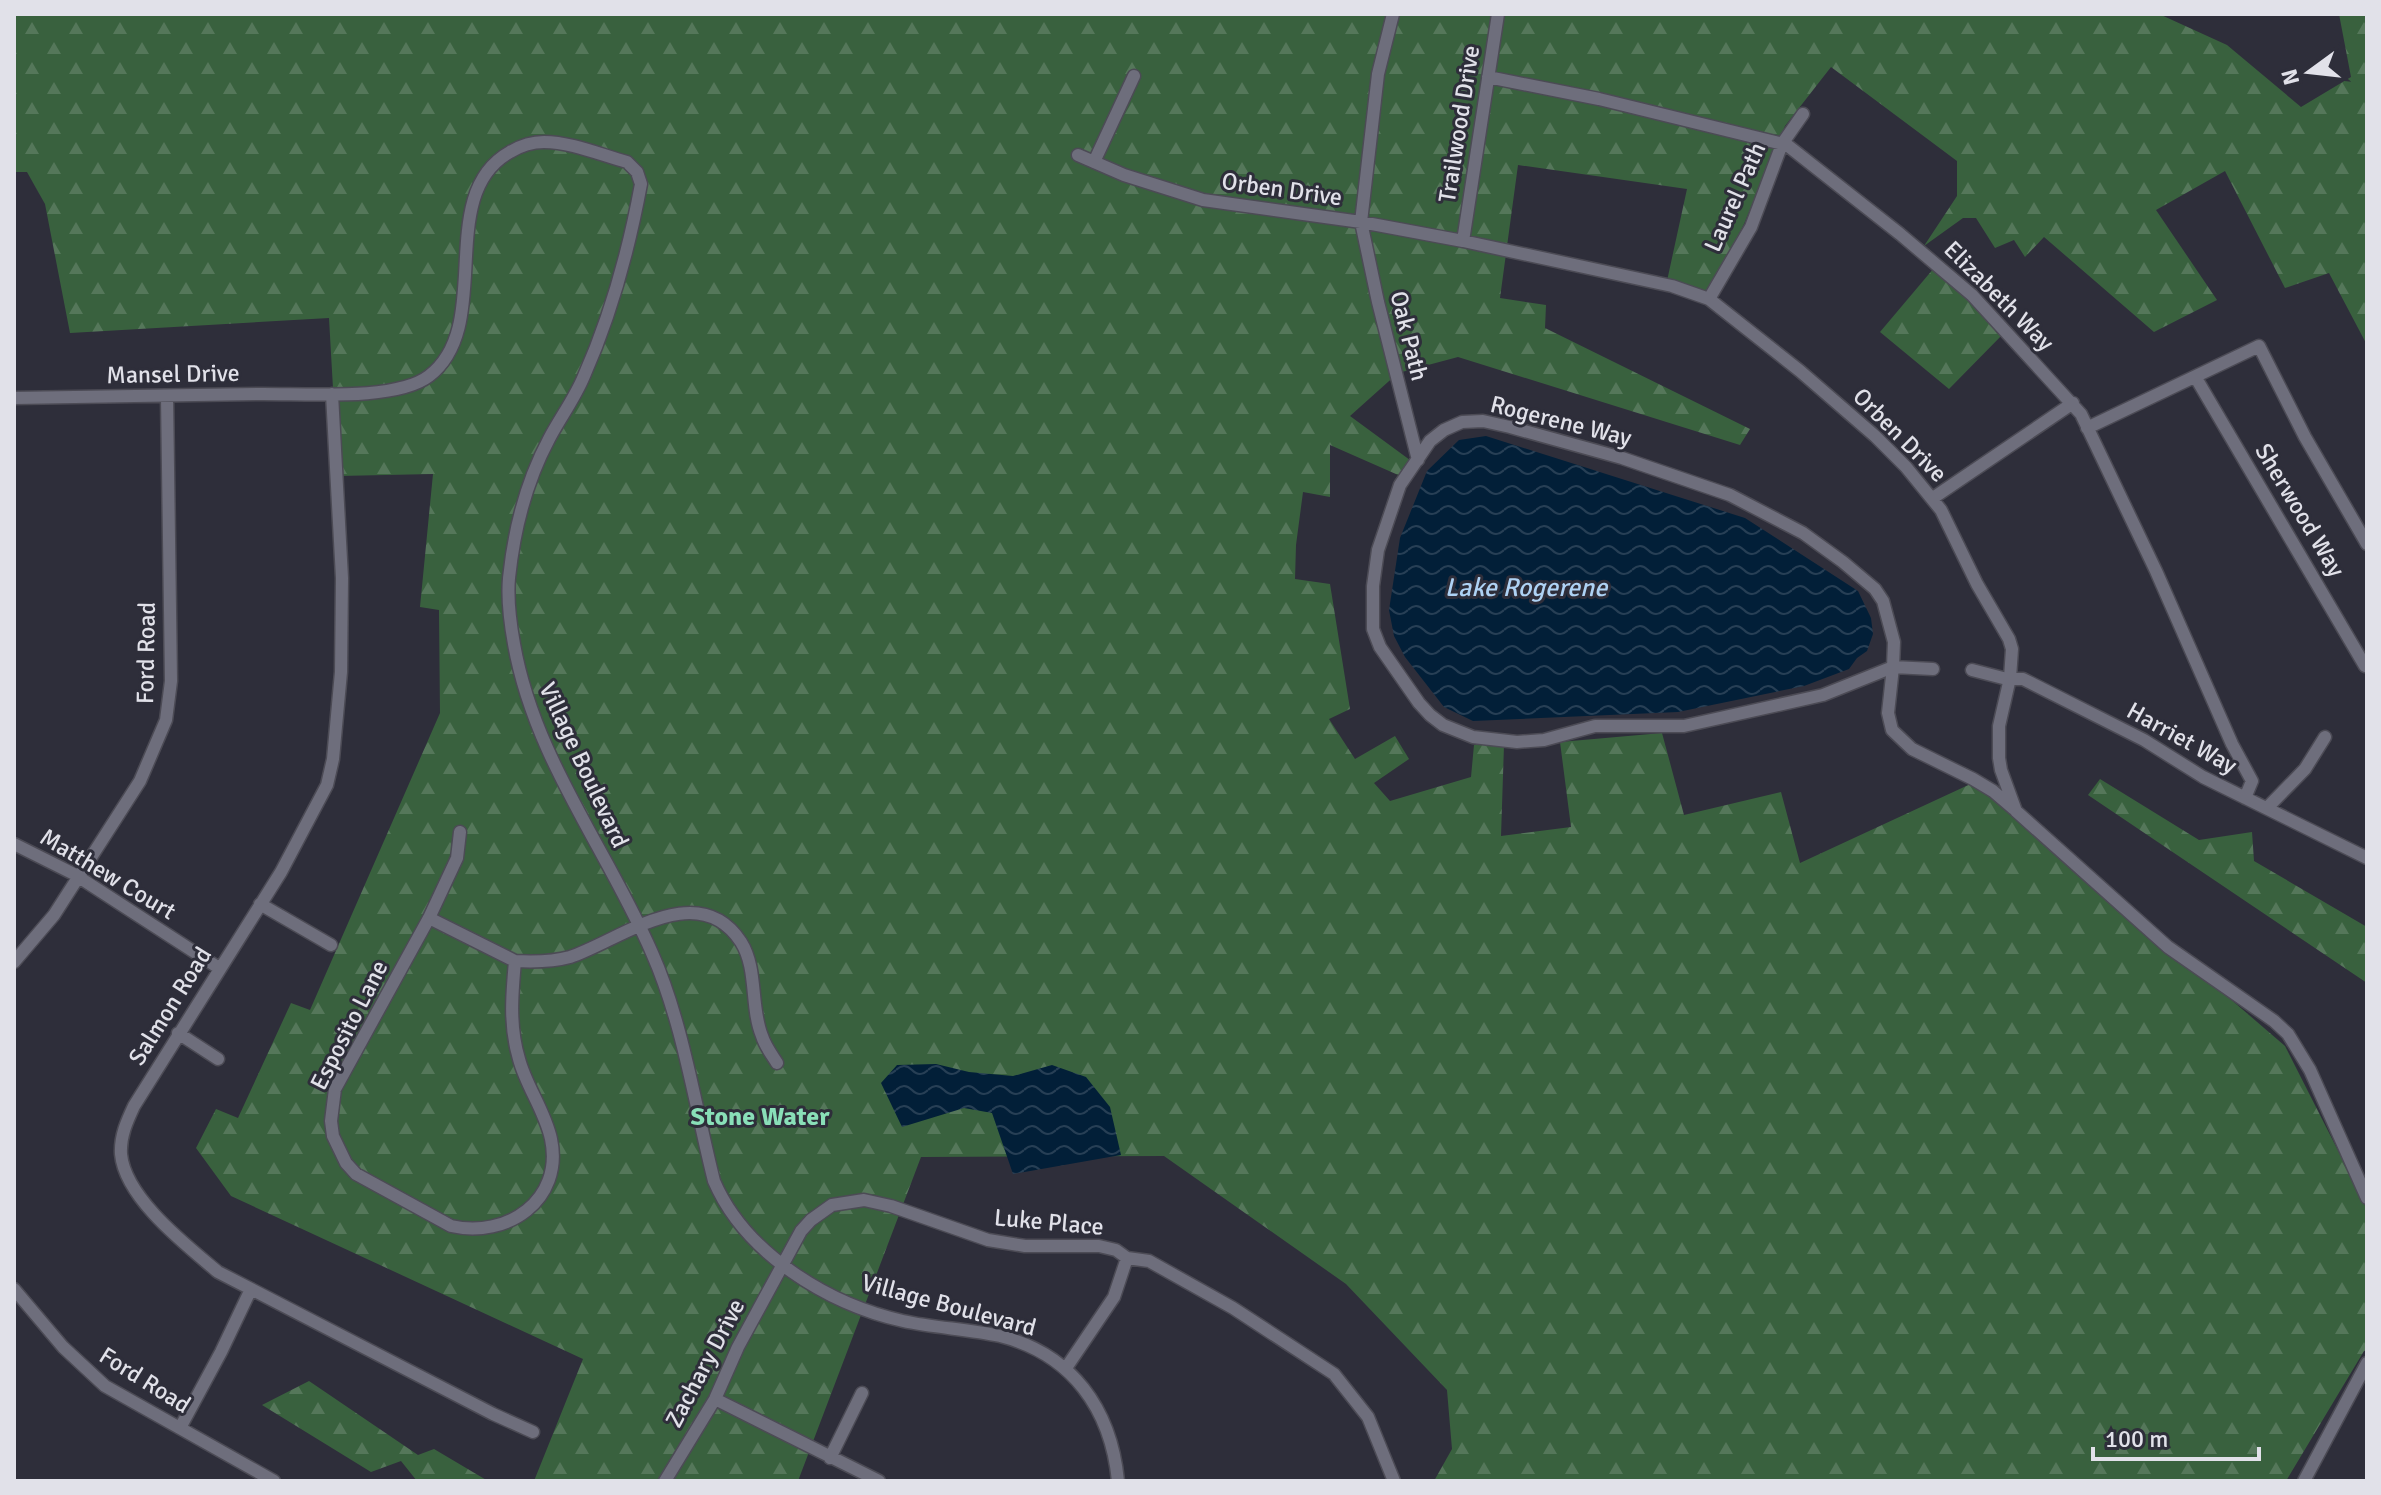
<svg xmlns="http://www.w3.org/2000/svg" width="2381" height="1495" viewBox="0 0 2381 1495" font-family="Signika,sans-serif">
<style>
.forest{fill:url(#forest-firs)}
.water{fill:url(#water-waves)}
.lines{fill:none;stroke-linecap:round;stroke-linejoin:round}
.minor-casing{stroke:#4c4b55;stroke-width:15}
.minor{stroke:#6e6e7c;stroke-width:12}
.labels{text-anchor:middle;stroke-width:6;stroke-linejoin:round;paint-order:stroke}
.street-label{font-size:24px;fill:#e1e1e9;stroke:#2e2e3a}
.water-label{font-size:26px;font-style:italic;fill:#aed2f4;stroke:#2e2e3a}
.neighbourhood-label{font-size:26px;font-weight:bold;fill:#89dfb8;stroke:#2e2e3a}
</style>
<defs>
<pattern id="forest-firs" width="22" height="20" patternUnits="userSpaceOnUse" patternTransform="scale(2)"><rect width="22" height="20" fill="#39613e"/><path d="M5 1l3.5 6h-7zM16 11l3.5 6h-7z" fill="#55775a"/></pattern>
<pattern id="water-waves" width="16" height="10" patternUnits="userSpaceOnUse" patternTransform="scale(2)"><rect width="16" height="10" fill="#021f38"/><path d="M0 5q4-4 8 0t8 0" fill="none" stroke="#273f55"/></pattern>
</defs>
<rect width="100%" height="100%" fill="#2e2e3a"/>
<!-- forest -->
<path class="forest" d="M14,14H2159L2227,45L2301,107L2351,77L2339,14H2367V345L2329,273L2285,288L2225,171L2156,210L2217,300L2154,332L2044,237L2025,257L2014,240L1995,248L1976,218H1963L1924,246L1957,196V161L1831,67L1785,126L1744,224L1710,292L1667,281L1687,189L1518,165L1500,298L1546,305L1545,328L1750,429L1740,445L1458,357L1398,373L1350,416L1414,463L1405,478L1330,445V497L1303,492L1296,545L1295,579L1330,584L1350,709L1329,719L1355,759L1395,736L1409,759L1374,783L1390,801L1471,777L1474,745H1504L1501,836L1571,827L1560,742L1662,733L1684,815L1781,792L1800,863L1977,781L2285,1046L2357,1188L2367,1193V1350L2364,1351L2286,1481H1434L1452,1449L1447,1390L1346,1284L1164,1156L921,1157L798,1481H534L583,1359L231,1196L196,1148L216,1109L238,1118L291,1003L310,1010L440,713L439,610L420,607L433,474L338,476L329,318L70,333L45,204L27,172H14Z
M1934,268L2004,333L1949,389L1880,332Z
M2100,779L2199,840L2252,832L2254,861L2367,927V983L2088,795Z
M309,1381L418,1455L434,1449L488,1481H417L401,1461L371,1472L262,1405Z"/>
<!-- water -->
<path class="water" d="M1486,436L1745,518L1858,591L1871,618L1873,634L1867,651L1857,658L1849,669L1804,686L1678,712L1473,721L1444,707L1405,657L1394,636L1389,610L1400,538L1427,471L1459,440Z
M936,1064L969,1072L1013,1076L1052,1065L1086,1077L1110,1107L1121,1155L1013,1174L992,1113L964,1108L902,1127L881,1083L897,1065Z"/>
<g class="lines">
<!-- minor casing -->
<g class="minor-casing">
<path id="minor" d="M1393,14L1378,74L1361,222L1378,302L1418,460
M1488,77L1599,99L1787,145L1900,234L1972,295L2081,414L2156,571L2232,744L2252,781L2245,798
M1078,155L1124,175L1203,200L1361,222L1463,241L1672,286L1709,299L1800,371L1875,436L1906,467L1941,510L1977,584L2009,639L2012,649L2010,678L1999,726V758L2001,770L2016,811L2168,947L2274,1021L2288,1034L2310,1070L2367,1198
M1094,162L1134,76
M1463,241L1498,14
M1709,299L1751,227L1782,144L1803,114
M2196,378L2365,666
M332,394L342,578L341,672L333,759L327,785L281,872L134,1106C127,1121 120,1136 121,1154C125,1198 186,1245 218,1272L493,1414L533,1432
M14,398C95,396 176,396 256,394C300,393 395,402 429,376C496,325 433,195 510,152C520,146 532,142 544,142C571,142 601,155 627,162L637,172L641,184C629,249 611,315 584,376C575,398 560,418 549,439C526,482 514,530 509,578C507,601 510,622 514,644C534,758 607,849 652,953C683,1023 695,1106 714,1181C745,1253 827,1304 903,1321C935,1328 968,1329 1000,1336C1072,1354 1111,1409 1118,1481
M2087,428L2259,346L2305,437L2367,544
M1933,498L2073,403
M1933,669L1893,667L1823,695L1684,726H1595L1544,740L1517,742L1473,737L1443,725L1430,715L1419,703L1380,647L1373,629V586L1378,550L1400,485L1430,441L1444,430L1462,422L1483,421L1510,427L1622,458L1730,495L1803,533L1843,562L1875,589L1883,601L1894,642L1893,667L1888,713L1892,730L1912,749L1973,779L1993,791L2014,809
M1972,670L2003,678L2023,679L2144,740L2203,777L2367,858
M2267,808L2305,769L2325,737
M460,832L457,858L429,918L335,1089L331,1121L333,1136L346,1163L356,1174L451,1226C507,1239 564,1200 551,1139C545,1111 526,1086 519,1059C509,1026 512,994 515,961
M14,844L74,874L219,968
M260,904L331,945
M429,918L515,961C534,962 552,962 570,957C619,941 698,876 741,942C758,969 750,1007 762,1036C765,1046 772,1055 777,1063
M14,962L54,915L140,781L166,720L171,681L167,396
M178,1033L218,1059
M14,1289L63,1347L105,1386L274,1481
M1066,1368L1114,1297L1127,1258
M715,1399L879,1481
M180,1428L221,1352L251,1289
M830,1458L862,1393
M665,1481L715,1399L738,1347L801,1231L811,1220L832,1205L864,1200L891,1206L988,1240L1025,1246H1099L1116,1250L1127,1258L1149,1261L1233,1308L1334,1374L1368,1417L1394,1481
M2304,1481L2367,1363"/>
</g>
<!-- minor -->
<use href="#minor" class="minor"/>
</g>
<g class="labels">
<!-- street labels -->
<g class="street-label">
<text transform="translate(1459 124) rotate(-81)" y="8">Trailwood Drive</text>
<text transform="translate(1282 189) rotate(8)" y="8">Orben Drive</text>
<text transform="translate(1735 197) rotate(-66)" y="8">Laurel Path</text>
<text transform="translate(1999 296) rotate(45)" y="8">Elizabeth Way</text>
<text transform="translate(1409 336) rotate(76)" y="8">Oak Path</text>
<text transform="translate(173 374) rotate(-1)" y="8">Mansel Drive</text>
<text transform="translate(1561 421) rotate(14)" y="8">Rogerene Way</text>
<text transform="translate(1900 435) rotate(45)" y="8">Orben Drive</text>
<text transform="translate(2300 510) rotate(59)" y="8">Sherwood Way</text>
<text transform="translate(146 653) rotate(-89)" y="8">Ford Road</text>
<text transform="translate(2182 738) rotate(29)" y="8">Harriet Way</text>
<text transform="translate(584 765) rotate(65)" y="8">Village Boulevard</text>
<text transform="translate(108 874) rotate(31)" y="8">Matthew Court</text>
<text transform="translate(170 1006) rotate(-58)" y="8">Salmon Road</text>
<text transform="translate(349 1025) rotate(-63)" y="8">Esposito Lane</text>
<text transform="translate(1049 1222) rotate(5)" y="8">Luke Place</text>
<text transform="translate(949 1305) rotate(15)" y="8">Village Boulevard</text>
<text transform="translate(705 1363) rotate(-62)" y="8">Zachary Drive</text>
<text transform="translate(145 1380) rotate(32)" y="8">Ford Road</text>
</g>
<!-- water labels -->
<g class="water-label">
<text x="1526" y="596">Lake Rogerene</text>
</g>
<!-- neighbourhood labels -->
<g class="neighbourhood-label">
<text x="760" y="1125">Stone Water</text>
</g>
</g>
<!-- border -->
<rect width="2381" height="1495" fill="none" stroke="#e1e1e9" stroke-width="32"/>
<!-- north arrow -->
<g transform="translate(2309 72) rotate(255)" stroke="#2e2e3a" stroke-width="6" paint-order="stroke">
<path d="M0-6L14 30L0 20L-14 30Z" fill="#e1e1e9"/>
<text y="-12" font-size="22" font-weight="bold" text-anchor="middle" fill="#e1e1e9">N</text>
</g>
<!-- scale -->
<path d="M2093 1447v12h166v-12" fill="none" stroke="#e1e1e9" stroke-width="4"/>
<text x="2105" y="1447" font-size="24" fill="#e1e1e9" stroke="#2e2e3a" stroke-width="6" paint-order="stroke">100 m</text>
</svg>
